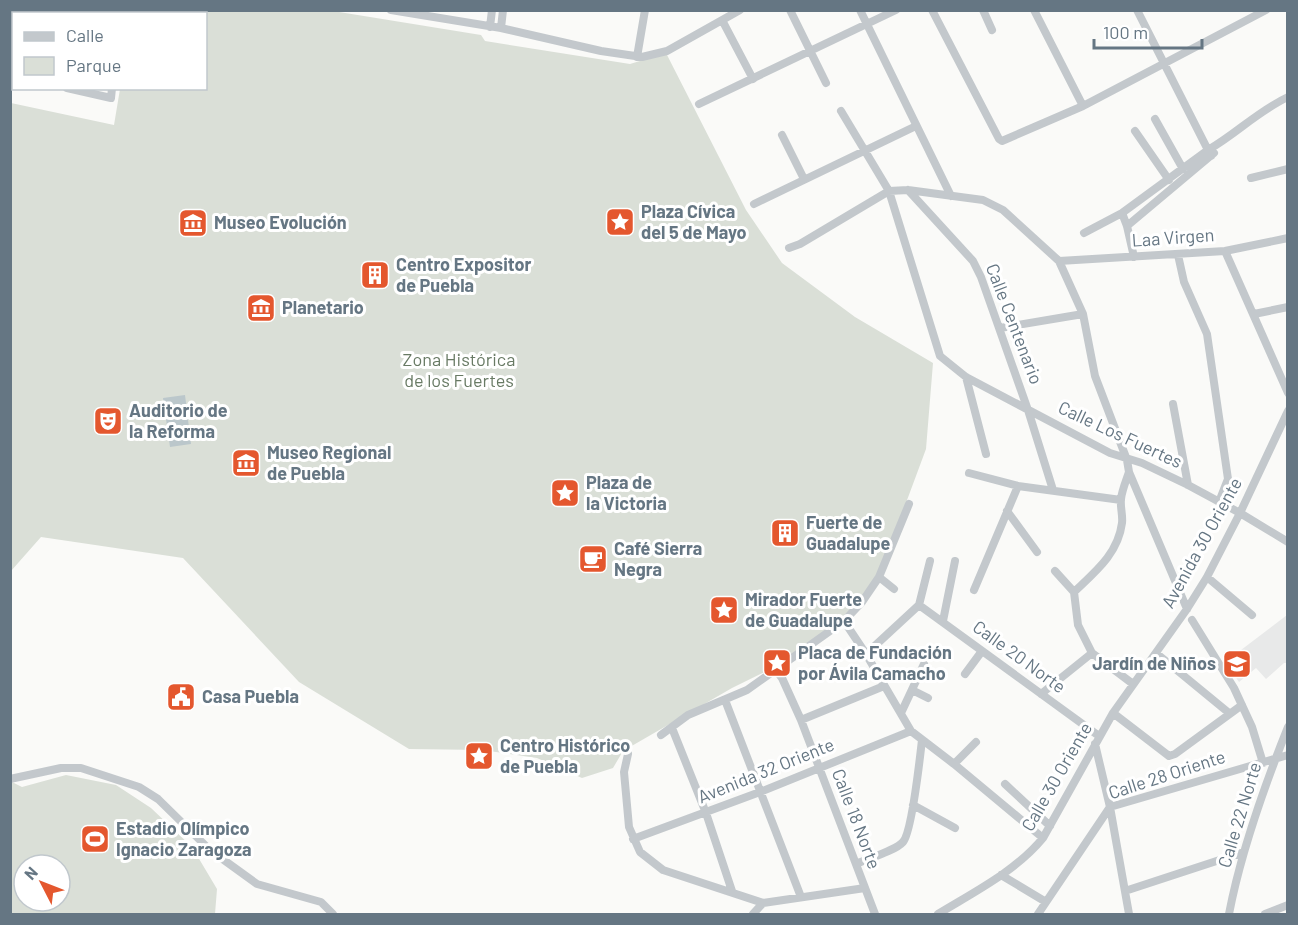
<svg xmlns="http://www.w3.org/2000/svg" width="1298" height="925" viewBox="0 0 1298 925" font-family="Barlow,sans-serif">
<style>
.built{fill:#e8e9e9}
.green{fill:#dadfd7;fill-rule:evenodd}
.water{fill:#bbc7cb}
.lines{fill:none;stroke-linecap:round;stroke-linejoin:round}
.street{stroke:#c3c8cc;stroke-width:8}
.labels{text-anchor:middle;stroke-width:6;stroke-linejoin:round;paint-order:stroke}
.poi-label{font-size:18px;font-weight:bold;fill:#657683;stroke:#fff;text-anchor:start}
.street-label{font-size:18px;fill:#657683;stroke:#fff}
.park-label{font-size:18px;fill:#687a64;stroke:#fff}
</style>
<rect width="100%" height="100%" fill="#fafaf8"/>
<!-- built -->
<path class="built" d="M1287,615V663H1284L1266,679L1256,668L1239,682L1228,666L1241,650Z"/>
<!-- green -->
<path class="green" d="M134,11H333L481,35L485,41L630,64L666,53L746,210L782,263L855,317L933,363L926,449L880,573L855,606L822,634L783,663L732,688L623,751L613,768L582,778L537,758L482,750L409,749L299,682L183,558L41,537L11,571V103L114,125L120,89L206,88V14L133,13Z
M66,775L116,785L151,808L192,847L217,889L215,914H11L10,781L22,787ZM24,865H60V901H24Z"/>
<!-- water -->
<path class="water" d="M185,395L191,444L170,447L163,398Z"/>
<g class="lines">
<!-- street -->
<path class="street" d="M391,10L501,28L601,51L642,57L667,51L740,10
M790,10L826,83
M860,10L951,196
M932,10L999,139L1002,141L1083,106L1266,10
M983,10L992,30
M1034,10L1083,106
M1137,10L1211,156
M111,14V10
M124,14L125,10
M722,20L753,79
M490,27L492,10
M501,28L503,10
M10,40L14,39
M637,57L645,10
M10,76L14,77
M67,88L111,98L112,88
M699,104L896,10
M841,111L889,191L940,356L966,377L1110,453L1142,463L1188,485L1240,513L1288,542
M1155,119L1183,169
M1135,131L1169,180
M782,135L804,179
M1251,178L1288,169
M908,190L973,261L981,277L1028,410L1053,490
M754,204L916,126
M1122,213L1127,226L1134,257
M1127,226L1214,153
M1084,233L1122,213L1208,150C1236,134 1258,111 1288,97
M789,248L800,244L889,191L908,190L983,200L1003,210L1059,261L1083,314L1095,376L1127,460L1129,472L1187,609
M1225,251L1288,393
M1178,255L1184,282L1207,334L1228,479L1219,502
M1059,261L1225,251L1288,238
M1254,314L1288,307
M1000,328L1083,314
M966,377L986,454
M1173,404L1188,485
M969,473L1018,486L1121,500
M1007,511L1037,552
M1055,571L1074,592
M879,577L894,589
M1207,577L1252,615
M974,590L1018,486
M1074,592C1095,572 1118,554 1122,523C1123,515 1120,507 1121,499C1122,490 1126,481 1129,472
M1074,592L1078,625L1092,653L1133,684
M919,605L1099,736
M919,605L930,561
M1192,620L1234,688L1252,727L1263,763
M844,621L866,654L911,731L954,764L1043,838
M943,621L955,561
M1156,653L1229,713
M866,654L919,605
M776,670L782,678L801,720L875,914
M965,674L982,651
M912,690L928,698
M1041,694L1092,653
M725,700L801,897
M901,713L924,664
M1113,713L1169,756L1175,754L1242,705
M801,720L884,686
M672,728L706,813L732,891
M661,735L688,715L747,690L844,621L862,602L879,577L909,504
M1095,744L1110,807L1129,914
M628,754L624,772L629,827L640,852L663,870L763,903L865,888
M954,764L976,742
M10,779L61,768H81L139,787L158,799L210,850L257,884L321,902L333,914
M1005,784L1050,826
M913,805L955,828
M633,839L760,792L911,731
M856,864C867,859 895,851 903,842C912,832 920,757 922,740
M1001,875L1046,902
M1125,891L1244,852
M753,914L763,903
M938,914C974,892 1016,871 1043,838L1113,713L1187,609L1207,577L1240,513L1288,411
M1038,914L1110,807L1288,755
M1229,914C1241,851 1264,787 1288,727
M1265,914L1288,905"/>
</g>
<!-- icons -->
<defs>
<g id="sight-square" transform="scale(1.5)"><rect x="-9" y="-9" width="18" height="18" rx="4" fill="#e4572e" stroke="#fff"/><path d="M0-6L1.8-2.2L6-1.7L2.9 1.2L3.7 5.4L0 3.3L-3.7 5.4L-2.9 1.2L-6-1.7L-1.8-2.2Z" fill="#fff"/></g>
<g id="museum-square" transform="scale(1.5)"><rect x="-9" y="-9" width="18" height="18" rx="4" fill="#e4572e" stroke="#fff"/><path d="M0-6L6-3V-2H-6V-3ZM-5-1h2V3h-2ZM-1-1h2V3h-2ZM3-1h2V3H3ZM-6 4H6V6H-6Z" fill="#fff"/></g>
<g id="building-square" transform="scale(1.5)"><rect x="-9" y="-9" width="18" height="18" rx="4" fill="#e4572e" stroke="#fff"/><path d="M-4-6H4V6H1V3H-1V6H-4ZM-2.5-4.3h1.7v1.8h-1.7ZM.8-4.3h1.7v1.8H.8ZM-2.5-1h1.7V.8h-1.7ZM.8-1h1.7V.8H.8Z" fill="#fff"/></g>
<g id="theatre-square" transform="scale(1.5)"><rect x="-9" y="-9" width="18" height="18" rx="4" fill="#e4572e" stroke="#fff"/><path d="M-5-5.5Q0-4 5-5.5V0Q5 5 0 6Q-5 5-5 0ZM-3.3-2.5H-1v1.5H-3.3ZM1-2.5H3.3v1.5H1ZM-2.8 1Q0 5.5 2.8 1Z" fill="#fff"/></g>
<g id="cafe-square" transform="scale(1.5)"><rect x="-9" y="-9" width="18" height="18" rx="4" fill="#e4572e" stroke="#fff"/><path d="M-5.5-4.5H6V0H3Q3 3.5 0 3.5H-2.5Q-5.5 3.5-5.5 0ZM3-3.2v2h1.7v-2ZM-6 4.5H4V6H-6Z" fill="#fff"/></g>
<g id="school-square" transform="scale(1.5)"><rect x="-9" y="-9" width="18" height="18" rx="4" fill="#e4572e" stroke="#fff"/><path d="M0-5L7-2L0 1L-7-2ZM-4 1L0 2.5L4 1V4Q0 6-4 4Z" fill="#fff"/></g>
<g id="civic-square" transform="scale(1.5)"><rect x="-9" y="-9" width="18" height="18" rx="4" fill="#e4572e" stroke="#fff"/><path d="M-.6-6.5H3V-4.5H.6V-3L4-1V1h2V6H-6V1h2V-1L-.6-3ZM-1.2 2.5V6h2.4V2.5Z" fill="#fff"/></g>
<g id="stadium-square" transform="scale(1.5)"><rect x="-9" y="-9" width="18" height="18" rx="4" fill="#e4572e" stroke="#fff"/><path d="M0-5a6.5 5 0 1 0 0 10a6.5 5 0 1 0 0-10ZM-3.5-1.8h7v3.6h-7Z" fill="#fff"/></g>
</defs>
<g fill-rule="evenodd">
<use href="#sight-square" x="620" y="222"/>
<use href="#museum-square" x="193" y="223"/>
<use href="#building-square" x="375" y="275"/>
<use href="#museum-square" x="261" y="308"/>
<use href="#theatre-square" x="108" y="421"/>
<use href="#museum-square" x="246" y="463"/>
<use href="#sight-square" x="565" y="493"/>
<use href="#building-square" x="785" y="533"/>
<use href="#cafe-square" x="593" y="559"/>
<use href="#sight-square" x="724" y="610"/>
<use href="#sight-square" x="777" y="663"/>
<use href="#school-square" x="1237" y="664"/>
<use href="#civic-square" x="181" y="697"/>
<use href="#sight-square" x="479" y="756"/>
<use href="#stadium-square" x="95" y="839"/>
</g>
<g class="labels">
<!-- poi labels -->
<g class="poi-label">
<text x="641" y="218">Plaza Cívica<tspan x="641" dy="21">del 5 de Mayo</tspan></text>
<text x="214" y="229">Museo Evolución</text>
<text x="396" y="271">Centro Expositor<tspan x="396" dy="21">de Puebla</tspan></text>
<text x="282" y="314">Planetario</text>
<text x="129" y="417">Auditorio de<tspan x="129" dy="21">la Reforma</tspan></text>
<text x="267" y="459">Museo Regional<tspan x="267" dy="21">de Puebla</tspan></text>
<text x="586" y="489">Plaza de<tspan x="586" dy="21">la Victoria</tspan></text>
<text x="806" y="529">Fuerte de<tspan x="806" dy="21">Guadalupe</tspan></text>
<text x="614" y="555">Café Sierra<tspan x="614" dy="21">Negra</tspan></text>
<text x="745" y="606">Mirador Fuerte<tspan x="745" dy="21">de Guadalupe</tspan></text>
<text x="798" y="659">Placa de Fundación<tspan x="798" dy="21">por Ávila Camacho</tspan></text>
<text x="1216" y="670" text-anchor="end">Jardín de Niños</text>
<text x="202" y="703">Casa Puebla</text>
<text x="500" y="752">Centro Histórico<tspan x="500" dy="21">de Puebla</tspan></text>
<text x="116" y="835">Estadio Olímpico<tspan x="116" dy="21">Ignacio Zaragoza</tspan></text>
</g>
<!-- street labels -->
<g class="street-label">
<text transform="translate(1173 238) rotate(-4)" y="6">Laa Virgen</text>
<text transform="translate(1014 324) rotate(69)" y="6">Calle Centenario</text>
<text transform="translate(1120 435) rotate(25)" y="6">Calle Los Fuertes</text>
<text transform="translate(1202 543) rotate(-61)" y="6">Avenida 30 Oriente</text>
<text transform="translate(1019 657) rotate(36)" y="6">Calle 20 Norte</text>
<text transform="translate(766 771) rotate(-22)" y="6">Avenida 32 Oriente</text>
<text transform="translate(1167 775) rotate(-18)" y="6">Calle 28 Oriente</text>
<text transform="translate(1057 777) rotate(-60)" y="6">Calle 30 Oriente</text>
<text transform="translate(1240 815) rotate(-73)" y="6">Calle 22 Norte</text>
<text transform="translate(856 819) rotate(69)" y="6">Calle 18 Norte</text>
</g>
<!-- park labels -->
<g class="park-label">
<text x="459" y="366">Zona Histórica<tspan x="459" dy="21">de los Fuertes</tspan></text>
</g>
</g>
<!-- border -->
<rect width="1298" height="925" fill="none" stroke="#657683" stroke-width="24"/>
<!-- legend -->
<rect x="12" y="12" width="195" height="78" fill="#ffffff" stroke="#c1c8cd" stroke-width="1.5"/>
<rect x="24" y="32" width="30" height="9" fill="#c3c8cc" stroke="#c1c8cd" stroke-width="1.5"/>
<text x="66" y="42" font-size="18" fill="#657683">Calle</text>
<rect x="24" y="57" width="30" height="18" fill="#dadfd7" stroke="#c1c8cd" stroke-width="1.5"/>
<text x="66" y="72" font-size="18" fill="#657683">Parque</text>
<!-- north arrow -->
<g transform="translate(42 883) rotate(312)"><circle r="28" fill="#ffffff" stroke="#c1c8cd" stroke-width="1.5"/>
<path d="M0-4.5L10 22L0 15L-10 22Z" fill="#e4572e"/>
<text y="-9" font-size="16" font-weight="bold" text-anchor="middle" fill="#657683">N</text>
</g>
<!-- scale -->
<path d="M1094 39v9h108v-9" fill="none" stroke="#657683" stroke-width="3"/>
<text x="1103" y="39" font-size="18" fill="#657683" stroke="#ffffff" stroke-width="4.5" paint-order="stroke">100 m</text>
</svg>
